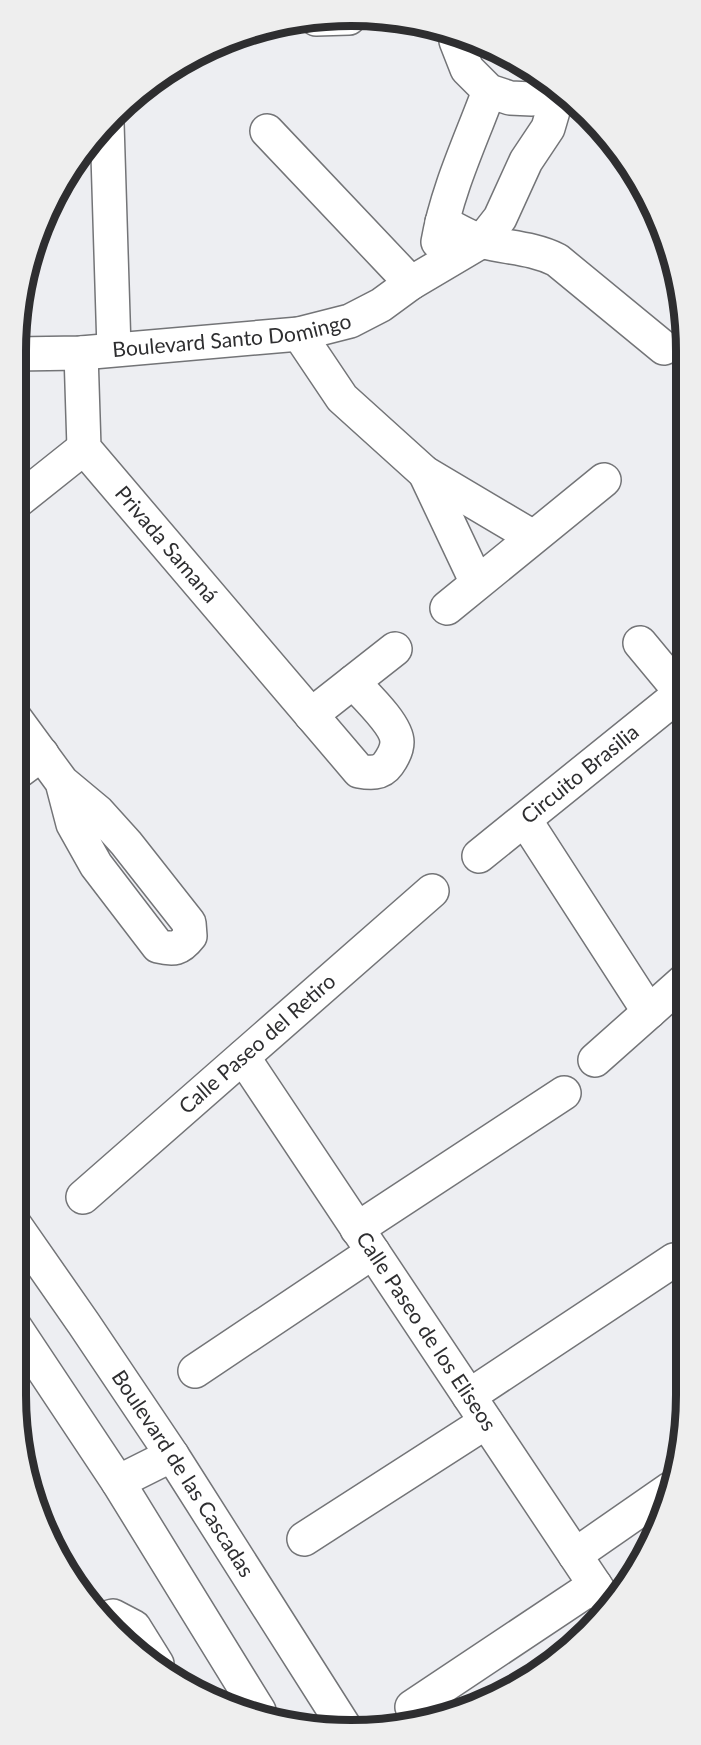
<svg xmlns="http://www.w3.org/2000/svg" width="701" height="1745" viewBox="0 0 701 1745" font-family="Lato,sans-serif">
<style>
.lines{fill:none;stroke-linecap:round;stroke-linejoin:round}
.minor-casing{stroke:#737477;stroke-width:36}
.major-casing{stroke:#737477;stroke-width:36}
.minor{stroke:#fff;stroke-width:33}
.major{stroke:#fff;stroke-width:33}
.labels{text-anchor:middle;stroke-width:5;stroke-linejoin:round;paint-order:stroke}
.street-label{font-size:21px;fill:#2e2e30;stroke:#fff}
.rim{fill:none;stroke:#2e2e30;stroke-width:8}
</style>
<rect width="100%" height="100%" fill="#edeef2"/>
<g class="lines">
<!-- minor casing -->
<g class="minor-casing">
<g id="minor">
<path d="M316,19L349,18"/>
<path d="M457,33L456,41L467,69L489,91L510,98L532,99L558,90"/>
<path d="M107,123L114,349"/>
<path d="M267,131L411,283"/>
<path d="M442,222C455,229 470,238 484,242C509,248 533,248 557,260L664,348"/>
<path d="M438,242C447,190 471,140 489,91"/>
<path d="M299,334L342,398L425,473L533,537"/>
<path id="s1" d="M81,353L84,448L359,771C370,773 381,774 388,764C393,757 397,750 397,742C397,725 365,695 353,682"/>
<path id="s2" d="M15,354L81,353L299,334L350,321L381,305L411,283L482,241L500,218L526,161L548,128L553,111V93"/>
<path d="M425,473L477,583"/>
<path d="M15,503L84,448"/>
<path d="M447,608L604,480"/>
<path d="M640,643L684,696"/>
<path d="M311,715L395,649"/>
<path d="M15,718L62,782L98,812L126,843L189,923L190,936C180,949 174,950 158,946L96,865L73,824L62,782"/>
<path d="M15,774L42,754"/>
<path d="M525,820L649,1012"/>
<path id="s3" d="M479,856L681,693"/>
<path id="s4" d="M243,1057L609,1606"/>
<path d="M595,1060L685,980"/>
<path id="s5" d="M83,1197L432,891"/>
<path d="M357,1229L564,1093"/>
<path d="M195,1371L373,1252"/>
<path d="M469,1396L674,1260"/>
<path d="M304,1539L486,1422"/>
<path d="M575,1555L670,1489"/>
<path d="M102,1619L113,1616L134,1627L157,1664"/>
<path d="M412,1707L595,1585"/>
</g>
</g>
<!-- major casing -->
<g class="major-casing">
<g id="major">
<path id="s6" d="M15,1225L84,1324L172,1455L344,1726"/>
<path d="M15,1327L118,1482L259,1711"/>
<path d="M118,1482L172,1455"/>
</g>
</g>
<!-- minor -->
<use href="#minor" class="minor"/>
<!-- major -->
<use href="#major" class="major"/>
</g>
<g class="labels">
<!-- street labels -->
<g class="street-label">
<text dy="7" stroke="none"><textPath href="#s2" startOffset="218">Boulevard Santo Domingo</textPath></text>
<text dy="7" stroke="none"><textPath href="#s1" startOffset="222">Privada Samaná</textPath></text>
<text dy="7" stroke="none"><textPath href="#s3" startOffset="130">Circuito Brasilia</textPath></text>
<text dy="7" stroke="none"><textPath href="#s5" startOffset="232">Calle Paseo del Retiro</textPath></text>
<text dy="7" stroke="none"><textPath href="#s4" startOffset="330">Calle Paseo de los Eliseos</textPath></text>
<text dy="7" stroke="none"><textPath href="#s6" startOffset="300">Boulevard de las Cascadas</textPath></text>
</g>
</g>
<!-- crop -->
<path d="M0 0H701V1745H0ZM351 26H351A325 325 0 0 1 676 351V1395A325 325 0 0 1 351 1720H351A325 325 0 0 1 26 1395V351A325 325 0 0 1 351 26Z" fill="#eee" fill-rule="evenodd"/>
<path class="rim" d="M351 26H351A325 325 0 0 1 676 351V1395A325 325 0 0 1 351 1720H351A325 325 0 0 1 26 1395V351A325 325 0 0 1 351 26Z"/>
</svg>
